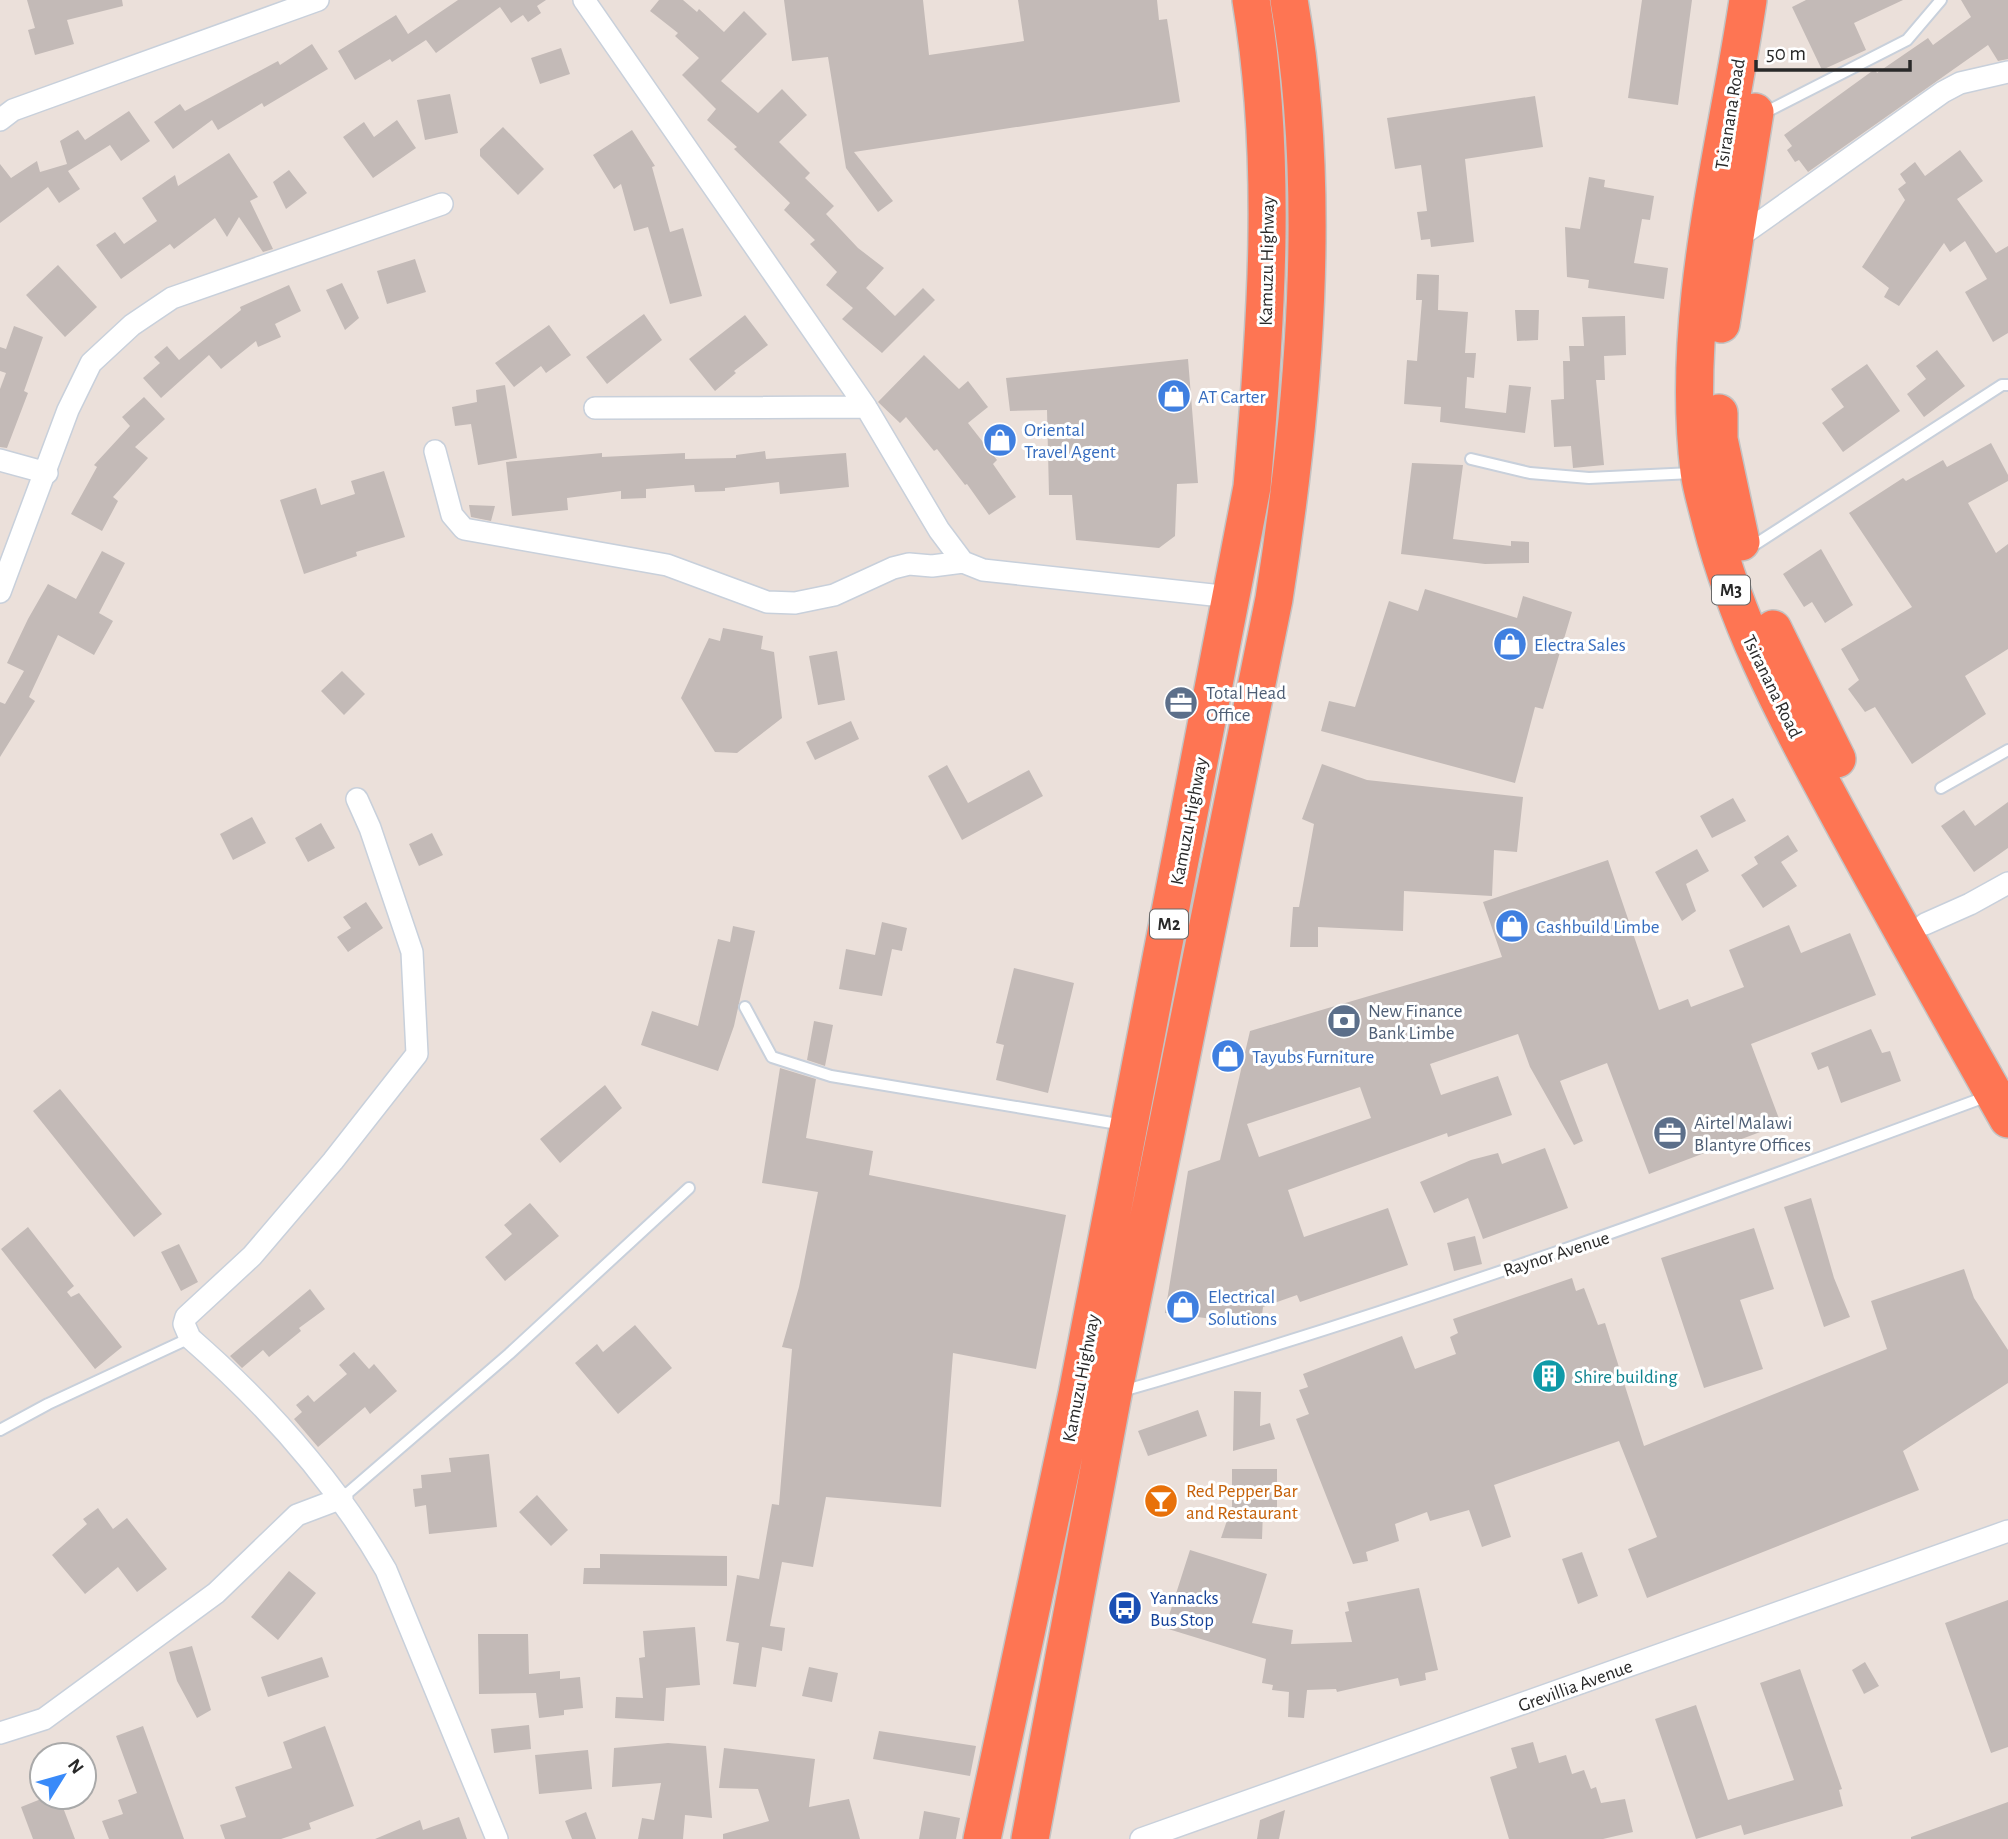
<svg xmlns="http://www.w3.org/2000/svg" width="2008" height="1839" viewBox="0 0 2008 1839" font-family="'Alegreya Sans',sans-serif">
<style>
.building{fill:#c3bab7;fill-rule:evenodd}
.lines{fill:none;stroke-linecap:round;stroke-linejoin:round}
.lane-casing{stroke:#c8d0db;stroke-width:14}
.street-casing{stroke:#c8d0db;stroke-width:24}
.highway-casing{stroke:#c3c3c3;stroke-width:40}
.lane{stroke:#fff;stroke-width:10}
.street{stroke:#fff;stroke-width:21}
.highway{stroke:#fe7553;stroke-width:37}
.labels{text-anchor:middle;stroke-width:6;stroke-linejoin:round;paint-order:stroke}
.shield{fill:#fff;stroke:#696969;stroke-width:2}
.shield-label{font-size:18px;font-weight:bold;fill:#292929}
.street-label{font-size:19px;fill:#292929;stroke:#fff}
.shop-label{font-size:19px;fill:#366cbe;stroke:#fff;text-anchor:start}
.service-label{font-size:19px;fill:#4e5e75;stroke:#fff;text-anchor:start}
.culture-label{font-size:19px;fill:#0d838f;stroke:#fff;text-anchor:start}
.food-label{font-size:19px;fill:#c56008;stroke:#fff;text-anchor:start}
.transit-label{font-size:19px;fill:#164399;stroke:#fff;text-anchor:start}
</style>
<rect width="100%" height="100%" fill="#ebe0da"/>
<!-- building -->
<path class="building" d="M27,0H122L123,6L67,20L74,44L35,55L28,30L35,28Z
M458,0H546L537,6L541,13L528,22L523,15L511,23L500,7L436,53L426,40L392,62L390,59L355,80L338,51L396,15L408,34Z
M659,0H683L697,12L699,9L724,32L744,11L767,34L721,81L758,113L782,89L807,115L779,142L810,173L805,178L834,206L826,214L858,248L884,268L866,288L895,316L923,288L935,300L882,353L842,319L853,308L826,285L837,272L810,244L815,240L784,210L790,203L734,149L737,147L707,120L716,109L682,75L699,58L675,36L678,33L650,11Z
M784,0H923L929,55L1024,41L1018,0H1157L1159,20L1167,19L1180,102L854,152L893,201L878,212L846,168L828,57L792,61Z
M1642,0H1692L1678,105L1628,98Z
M1806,0H1903L1854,23L1866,50L1822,70L1792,7Z
M1961,0H2008V59L1998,61L1988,45L1808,172L1799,160L1795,162L1787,150L1792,146L1784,135L1875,69L1877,73L1928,38L1933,45L1971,17Z
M312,44L328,69L264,107L262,103L218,130L212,120L173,149L154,122L180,104L185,111L278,61L280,65Z
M561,48L570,74L540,84L531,58Z
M450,94L458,133L425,140L417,100Z
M1535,96L1543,147L1465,159L1474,242L1431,247L1430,239L1421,240L1417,212L1427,211L1421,165L1395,169L1387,118Z
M129,111L150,141L121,161L110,145L68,171L80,189L59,203L48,187L0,223V164L11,178L37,161L40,172L67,164L60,141L78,130L85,140Z
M397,120L416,148L373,178L343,137L364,122L374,137Z
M503,127L544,169L518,195L480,156V149Z
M632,130L655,166L652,167L670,232L683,228L702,296L670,304L648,227L634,231L621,184L614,189L593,155Z
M1960,150L1983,181L1957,199L1996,253L2008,246V333L1993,342L1965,292L1987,279L1965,241L1950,252L1944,243L1899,306L1884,297L1889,288L1862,267L1905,200L1898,189L1906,183L1900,174L1915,162L1925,176Z
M229,153L258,197L250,201L273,249L263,252L239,217L227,237L215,218L174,249L170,244L121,279L96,245L115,232L124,244L157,221L142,198L175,175L178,186Z
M289,170L307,193L286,209L273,182Z
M1589,177L1605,180L1604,187L1654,196L1650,220L1642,219L1634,263L1668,268L1664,299L1588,288L1589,280L1567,277L1565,227L1580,229Z
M415,259L426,292L387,304L377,271Z
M58,265L97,307L65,337L26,295Z
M1417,274L1439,275L1438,310L1468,312L1465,353H1476L1474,378L1467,377L1465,408L1506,413L1509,385L1531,387L1525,433L1440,422L1441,407L1404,404L1407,360L1417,361L1422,300H1416Z
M342,283L359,318L345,330L326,290Z
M289,285L301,311L275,324L281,337L258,347L256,341L221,369L209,355L161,398L143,378L160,363L154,357L167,346L179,360L241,310L240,307Z
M1515,310H1539L1538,340L1517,341Z
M644,314L662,340L607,384L586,357Z
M745,315L768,345L734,371L736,373L715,391L689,359Z
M1625,316L1626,355L1604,356L1605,380H1596L1604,465L1573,468L1571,446L1554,447L1551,400L1564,399L1563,361H1570L1569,346H1584L1582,317Z
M549,325L571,355L546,373L541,366L514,387L495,363Z
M14,326L43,337L24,391L28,393L7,448L0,447V389L6,373L0,371V347L6,349Z
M1937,350L1965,386L1924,417L1907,394L1926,379L1916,366Z
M924,355L959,389L968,381L988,407L968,423L997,460L993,464L1016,497L989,515L967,484L965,485L937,449L934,451L906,417L900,423L878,402Z
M1188,359L1198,483L1177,484L1175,536L1159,548L1076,540L1072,495H1049L1047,410L1010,411L1006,378Z
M1867,364L1900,411L1843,452L1822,423L1844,407L1831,389Z
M505,385L517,458L478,465L471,424L455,426L452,407L477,402L476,390Z
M144,397L165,419L135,447L148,458L113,497L118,501L102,531L71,514L97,467L94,465L130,426L122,417Z
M1991,443L2008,475V481L1968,503L1996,553L2008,544V649L1965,676L1986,714L1912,764L1875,707L1865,712L1848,689L1859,680L1841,649L1912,607L1849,513L1903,478L1906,481L1943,460L1947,467Z
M765,451L766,459L846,453L849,487L780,494L779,482L725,488V491L695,492L694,485L646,489V498L621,499V491L567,498L568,510L512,516L506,462L602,453V457L685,453V459L736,458V455Z
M1412,463L1463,465L1453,539L1511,546V541L1529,542V563L1485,564L1401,554Z
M384,471L405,537L356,552L357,556L304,574L280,500L316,488L321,505L355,494L351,481Z
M469,505L495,506L491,521L471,517Z
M1821,549L1853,605L1825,623L1812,602L1804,607L1783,574Z
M102,551L125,563L99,613L113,621L94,655L58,635L29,697L35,701L0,757V702L5,704L24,671L7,663L28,619L48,584L76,599Z
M1425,589L1517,618L1523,596L1572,612L1543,709L1535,707L1515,783L1321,731L1329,701L1355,707L1389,601L1418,611Z
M723,628L763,636L761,649L774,652L782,718L737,753L715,752L681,698L709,638L720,641Z
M837,651L845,700L818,705L809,656Z
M342,671L365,694L344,715L321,691Z
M851,721L859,739L815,760L806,742Z
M1322,764L1367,780L1523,797L1517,852L1494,850L1492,896L1404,891L1403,931L1318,927V947H1290L1293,907H1299L1314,824L1302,819Z
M947,765L968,803L1029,770L1043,796L962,840L928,776Z
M1733,798L1746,821L1712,838L1700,816Z
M2008,802V848L1974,872L1941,826L1964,810L1975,826Z
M252,817L266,843L233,860L220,834Z
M321,823L335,848L308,862L295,838Z
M432,833L443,855L419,866L409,844Z
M1788,835L1798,851L1781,862L1797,886L1763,908L1741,875L1758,864L1754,857Z
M1697,849L1709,871L1686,884L1696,911L1682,921L1655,872Z
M1608,860L1659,1010L1688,999L1691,1007L1744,987L1729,950L1789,925L1801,953L1850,933L1876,995L1751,1044L1781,1124L1649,1174L1607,1063L1560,1081L1583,1141L1574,1145L1530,1067L1518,1034L1430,1064L1441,1095L1498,1076L1512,1115L1448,1137L1447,1133L1288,1190L1304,1237L1388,1208L1408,1265L1300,1302L1297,1295L1263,1307L1261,1325L1165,1313L1188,1171L1220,1160L1250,1031L1502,957L1483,902ZM1360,1087L1371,1118L1259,1157L1247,1124Z
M366,902L383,928L348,952L337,937L351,928L343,917Z
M882,922L907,928L902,951L892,949L882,996L839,989L846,949L875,955Z
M733,926L755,931L734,1026L718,1071L641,1045L652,1011L698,1026L718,939L730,942Z
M1014,968L1074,983L1048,1093L996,1080L1004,1045L996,1043Z
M814,1021L833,1025L825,1066L807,1060Z
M1871,1029L1882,1053L1890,1051L1901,1081L1841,1103L1828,1066L1818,1070L1811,1053Z
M780,1068L816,1079L806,1138L873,1151L869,1175L1066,1215L1036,1369L953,1353L941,1507L826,1497L813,1567L782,1562L770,1626L785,1628L782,1651L762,1647L756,1687L733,1684L739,1643L726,1641L737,1575L759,1579L772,1504L779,1505L792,1349L782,1347L799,1287L818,1192L762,1183Z
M605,1085L622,1108L560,1163L540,1139Z
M60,1089L162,1214L134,1237L33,1111Z
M1545,1148L1568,1208L1483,1239L1468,1198L1434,1213L1420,1182L1471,1160L1498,1153L1502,1164Z
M1811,1198L1834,1278L1850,1317L1824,1327L1784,1207Z
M530,1203L559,1236L505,1281L485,1257L512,1234L504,1225Z
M28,1227L74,1286L67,1292L71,1297L79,1293L122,1347L95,1369L1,1249Z
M1754,1228L1774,1289L1740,1300L1763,1369L1704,1388L1661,1258Z
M1475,1236L1482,1264L1454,1271L1447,1243Z
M179,1244L198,1282L181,1291L161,1252Z
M1964,1269L1974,1298L2008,1350V1383L1903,1451L1919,1490L1647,1598L1628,1549L1657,1537L1619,1441L1494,1485L1511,1537L1482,1547L1469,1510L1430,1521L1427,1512L1395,1524L1399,1541L1366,1552L1368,1561L1353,1564L1296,1419L1309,1414L1299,1390L1308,1387L1303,1374L1402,1336L1415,1369L1456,1354L1450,1337L1458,1333L1453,1319L1572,1278L1576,1291L1584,1288L1598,1325L1605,1323L1644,1446L1887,1349L1871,1301Z
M310,1289L325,1309L299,1328L301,1331L269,1357L263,1350L242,1368L230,1356Z
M635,1325L672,1368L618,1414L575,1363L597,1344L603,1352Z
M354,1352L369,1369L374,1364L397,1391L370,1414L365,1407L318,1447L294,1419L302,1412L296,1405L308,1395L314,1402L347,1374L339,1365Z
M1234,1391L1261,1392L1260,1426L1270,1423L1275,1439L1233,1451Z
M1198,1410L1207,1436L1148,1456L1138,1431Z
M489,1454L497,1527L429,1534L426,1505L415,1507L413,1489L422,1488L421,1475L451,1472L449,1458Z
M1232,1469H1277V1511H1263L1262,1539L1221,1538L1232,1506Z
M537,1495L568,1530L551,1546L519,1512Z
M98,1508L113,1529L127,1518L167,1569L137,1592L118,1567L85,1594L52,1555L87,1524L83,1519Z
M1190,1550L1267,1574L1252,1623L1293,1630L1291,1644L1352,1642L1345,1612L1349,1611L1347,1602L1419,1588L1438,1670L1425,1673L1426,1680L1400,1686L1398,1678L1337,1692L1336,1689L1307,1690L1304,1718L1288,1717L1289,1692L1272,1690L1273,1685L1262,1683L1266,1659L1165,1628Z
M1582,1552L1598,1596L1578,1604L1562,1559Z
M600,1554L727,1556V1586L583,1584L584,1568H600Z
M289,1571L316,1593L278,1640L251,1617Z
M2008,1600V1747L1991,1753L1945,1623Z
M695,1627L700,1685L666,1688L664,1721L615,1718L616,1697L643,1698L639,1658L645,1657L643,1631Z
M478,1634H528L529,1674L560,1671V1679L580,1677L583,1708L564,1710V1715L539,1718L536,1693L479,1694Z
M192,1646L211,1710L197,1718L177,1681L169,1652Z
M322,1657L329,1677L268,1697L261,1677Z
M1865,1662L1879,1686L1864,1694L1852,1670Z
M809,1667L838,1673L832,1702L802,1696Z
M1800,1669L1842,1789L1839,1790L1843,1806L1744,1835L1741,1825L1696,1839L1655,1719L1696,1705L1728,1800L1794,1780L1760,1683Z
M529,1725L531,1749L494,1753L491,1729Z
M143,1726L184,1839H109L102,1821L123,1814L118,1800L137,1793L116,1736Z
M325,1726L354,1806L309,1823L311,1829L281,1839H225L220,1825L246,1817L235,1787L292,1768L283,1742Z
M879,1731L976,1746L970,1776L873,1759Z
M1533,1742L1539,1763L1566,1755L1572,1774L1584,1770L1591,1789L1596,1787L1601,1803L1625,1799L1633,1832L1603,1839H1509L1490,1777L1517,1768L1511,1748Z
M668,1743L706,1746L712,1818L685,1815L683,1839H638L642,1818L654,1820L661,1783L612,1787L614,1748Z
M724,1748L815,1759L809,1807L849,1799L860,1839H723V1834L769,1821L758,1789L719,1788Z
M588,1750L592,1789L539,1794L535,1755Z
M46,1797H59L75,1839H33L21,1807Z
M2008,1802V1839H1911V1837Z
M1285,1810L1279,1839H1257L1260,1820Z
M924,1811L960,1818L956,1839H919Z
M586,1812L596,1839H572L565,1821Z
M459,1817L467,1839H375L420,1820L423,1830Z"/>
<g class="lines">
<!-- lane casing -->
<g class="lane-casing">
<path id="lane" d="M1760,115L1907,40L1941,0
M1471,459L1530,473L1589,478L1692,473
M1748,549L2002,385H2008
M1941,788L2008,750
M745,1007L772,1057L831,1076L1124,1125
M1119,1392C1413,1308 1701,1202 1988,1096
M0,1430L48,1404L190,1338
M342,1498L509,1354L689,1188"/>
</g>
<!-- street casing -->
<g class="street-casing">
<path id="street" d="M584,0L866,407L939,530L963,562L983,570L1231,597
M0,120L13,110L318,0
M1736,239L1943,92L1960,83L2008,72
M595,408L866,407
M435,451L452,515L464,529L667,565L767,602L795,603L834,595L893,568L909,564L932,566L963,562
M0,460L47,473
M0,592L68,410L91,363L132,325L172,298L442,204
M357,799L370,828L412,952L417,1054L333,1161L252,1256L186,1317L184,1324L190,1338C268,1406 335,1481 386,1570L497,1839
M1925,924L1970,904L2008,883
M0,1733L44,1719L216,1593L297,1515L342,1498
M1141,1839L2008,1531"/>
</g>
<!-- highway casing -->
<g class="highway-casing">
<path id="highway" d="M1748,0C1725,154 1680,314 1699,471C1701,488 1707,506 1711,523C1736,620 1780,706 1827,793C1886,903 1947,1011 2008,1119
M1721,324L1755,112
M1719,413V439L1741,542
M1773,629L1837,759
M982,1839L1077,1394L1252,487C1266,325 1278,161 1251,0
M1030,1839L1113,1394L1274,599C1304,408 1323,192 1289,0"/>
</g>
<!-- lane -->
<use href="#lane" class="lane"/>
<!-- street -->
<use href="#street" class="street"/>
<!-- highway -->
<use href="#highway" class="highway"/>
</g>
<!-- icons -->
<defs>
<g id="shop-disc" transform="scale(1.75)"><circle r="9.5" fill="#3f7fe0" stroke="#fff"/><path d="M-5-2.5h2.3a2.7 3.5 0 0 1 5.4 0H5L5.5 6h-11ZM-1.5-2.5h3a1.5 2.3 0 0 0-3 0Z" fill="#fff"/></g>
<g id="office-disc" transform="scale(1.75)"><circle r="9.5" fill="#5c6f8a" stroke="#fff"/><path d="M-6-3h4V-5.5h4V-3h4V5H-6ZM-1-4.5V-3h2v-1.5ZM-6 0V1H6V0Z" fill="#fff"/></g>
<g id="bank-disc" transform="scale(1.75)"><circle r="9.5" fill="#5c6f8a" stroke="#fff"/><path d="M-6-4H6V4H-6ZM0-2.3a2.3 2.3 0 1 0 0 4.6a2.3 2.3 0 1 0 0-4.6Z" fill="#fff"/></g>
<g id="building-disc" transform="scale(1.75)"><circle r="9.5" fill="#0f9aa8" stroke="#fff"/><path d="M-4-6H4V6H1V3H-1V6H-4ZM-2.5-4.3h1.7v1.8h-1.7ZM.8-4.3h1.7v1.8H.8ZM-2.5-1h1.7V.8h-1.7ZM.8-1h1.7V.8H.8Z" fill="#fff"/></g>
<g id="bar-disc" transform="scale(1.75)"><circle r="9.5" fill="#e8710a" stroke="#fff"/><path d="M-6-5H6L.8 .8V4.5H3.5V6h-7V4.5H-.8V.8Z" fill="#fff"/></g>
<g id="bus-disc" transform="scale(1.75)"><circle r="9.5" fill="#1a4fb4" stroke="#fff"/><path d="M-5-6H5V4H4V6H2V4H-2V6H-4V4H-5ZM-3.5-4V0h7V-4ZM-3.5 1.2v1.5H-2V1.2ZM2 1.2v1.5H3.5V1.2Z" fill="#fff"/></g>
</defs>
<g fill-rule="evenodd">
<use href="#shop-disc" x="1174" y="396"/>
<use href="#shop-disc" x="1000" y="440"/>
<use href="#shop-disc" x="1510" y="644"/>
<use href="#office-disc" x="1181" y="703"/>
<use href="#shop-disc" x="1512" y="926"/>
<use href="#bank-disc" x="1344" y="1021"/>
<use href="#shop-disc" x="1228" y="1056"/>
<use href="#office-disc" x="1670" y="1133"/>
<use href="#shop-disc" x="1183" y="1307"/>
<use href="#building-disc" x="1549" y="1376"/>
<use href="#bar-disc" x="1161" y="1501"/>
<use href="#bus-disc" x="1125" y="1608"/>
</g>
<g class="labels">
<!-- shield labels -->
<g class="shield">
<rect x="1712" y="575.5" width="38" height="29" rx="5"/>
<rect x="1150" y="909.5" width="38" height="29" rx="5"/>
</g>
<g class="shield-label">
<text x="1731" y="596">M3</text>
<text x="1169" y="930">M2</text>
</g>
<!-- street labels -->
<g class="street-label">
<text transform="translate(1729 114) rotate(-81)" y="7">Tsiranana Road</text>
<text transform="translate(1266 261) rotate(-89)" y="7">Kamuzu Highway</text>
<text transform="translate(1773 686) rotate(64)" y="7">Tsiranana Road</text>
<text transform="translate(1188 821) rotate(-79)" y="7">Kamuzu Highway</text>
<text transform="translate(1556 1253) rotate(-18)" y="7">Raynor Avenue</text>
<text transform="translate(1080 1378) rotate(-79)" y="7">Kamuzu Highway</text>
<text transform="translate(1575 1685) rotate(-20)" y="7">Grevillia Avenue</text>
</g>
<!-- shop labels -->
<g class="shop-label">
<text x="1198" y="403">AT Carter</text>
<text x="1024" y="436">Oriental<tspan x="1024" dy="22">Travel Agent</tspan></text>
<text x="1534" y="651">Electra Sales</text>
<text x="1536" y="933">Cashbuild Limbe</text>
<text x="1252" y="1063">Tayubs Furniture</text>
<text x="1208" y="1303">Electrical<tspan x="1208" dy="22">Solutions</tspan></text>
</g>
<!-- service labels -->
<g class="service-label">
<text x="1206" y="699">Total Head<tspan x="1206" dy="22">Office</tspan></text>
<text x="1368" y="1017">New Finance<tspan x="1368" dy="22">Bank Limbe</tspan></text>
<text x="1694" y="1129">Airtel Malawi<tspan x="1694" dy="22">Blantyre Offices</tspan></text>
</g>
<!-- culture labels -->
<g class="culture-label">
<text x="1574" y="1383">Shire building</text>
</g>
<!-- food labels -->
<g class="food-label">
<text x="1186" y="1497">Red Pepper Bar<tspan x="1186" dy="22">and Restaurant</tspan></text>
</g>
<!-- transit labels -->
<g class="transit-label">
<text x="1150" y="1604">Yannacks<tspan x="1150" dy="22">Bus Stop</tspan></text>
</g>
</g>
<!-- north arrow -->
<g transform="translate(63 1776) rotate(53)"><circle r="33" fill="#ffffff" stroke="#a9a9a9" stroke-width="2"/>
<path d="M0-5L12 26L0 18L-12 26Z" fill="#398af9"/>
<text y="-10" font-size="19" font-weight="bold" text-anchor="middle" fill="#292929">N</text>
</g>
<!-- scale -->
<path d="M1756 60v10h154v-10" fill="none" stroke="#292929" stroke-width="3.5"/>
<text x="1766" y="60" font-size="21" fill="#292929" stroke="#ffffff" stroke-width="5" paint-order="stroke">50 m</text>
</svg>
